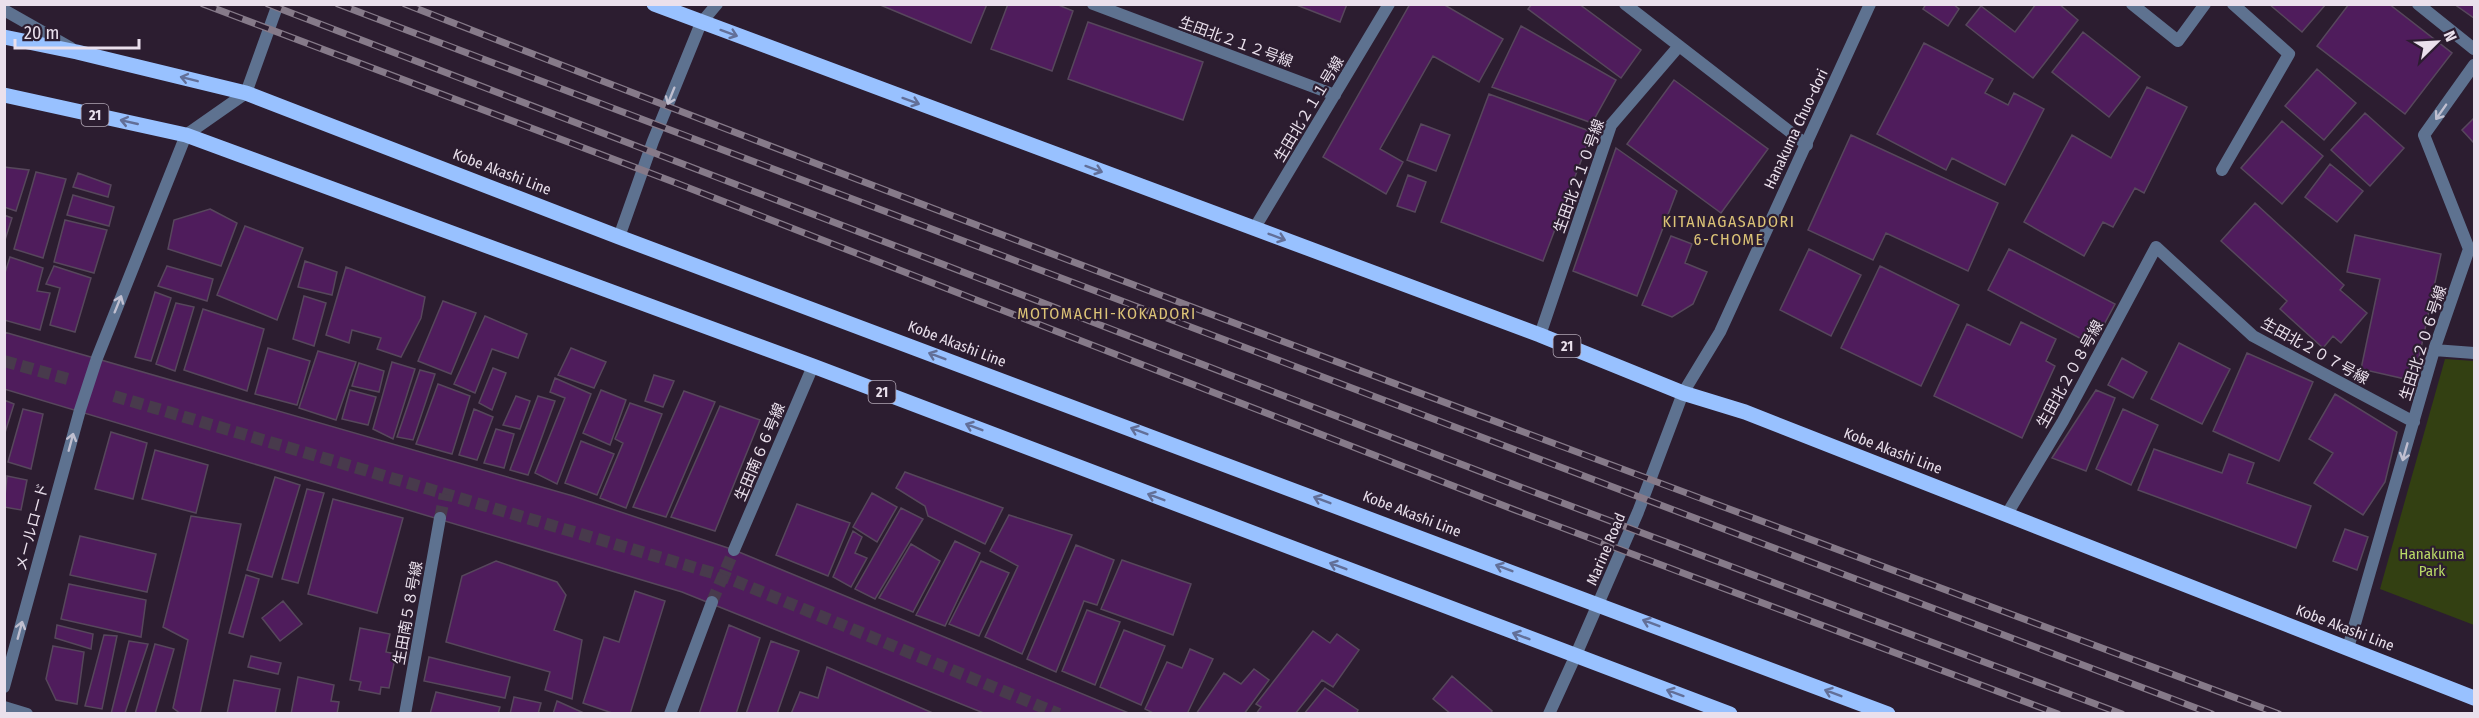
<svg xmlns="http://www.w3.org/2000/svg" width="2479" height="718" font-family="'Fira Sans Condensed','Noto Sans JP',sans-serif">
  <style>
    .green { fill: #334012 }
    .building { fill: #4f1c5c; stroke: #57475c; stroke-width: 1.5 }
    .lines { fill: none; stroke-linecap: round; stroke-linejoin: round }
    .pedestrian-tunnel { stroke: #483a4c; stroke-width: 12; stroke-dasharray: 12 6; stroke-linecap: butt }
    .minor-tunnel { stroke: #483a4c; stroke-width: 12; stroke-dasharray: 12 6; stroke-linecap: butt }
    .service { stroke: #5e7290; stroke-width: 12 }
    .minor { stroke: #5e7290; stroke-width: 12 }
    .tertiary { stroke: #5e7290; stroke-width: 12 }
    .primary { stroke: #98c1ff; stroke-width: 15 }
    .rail-casing { stroke: #867a89; stroke-width: 7 }
    .rail { stroke: #2c1d30; stroke-width: 4.5; stroke-dasharray: 14; stroke-linecap: butt }
    .oneway { stroke: #626f98 }
    .oneway2 { stroke: #c0bfd0 }
    .labels { text-anchor: middle; dominant-baseline: central; stroke-width: 4.5; stroke-linejoin: round; paint-order: stroke }
    .shield { fill: #2c1d30; stroke: #b1a6b4; stroke-width: 1.5 }
    .shield-label { font-size: 14px; font-weight: bold; fill: #eae0ec }
    .street-label { font-size: 15px; fill: #eae0ec; stroke: #2c1d30 }
    .park-label { font-size: 15px; fill: #b9d966; stroke: #2c1d30 }
    .neighbourhood-label { font-size: 16px; letter-spacing: 1.5px; fill: #dcc377; stroke: #2c1d30 }
  </style>
  <rect width="100%" height="100%" fill="#2c1d30"/>
  <path class="green" d="M2445,359L2474,361V625L2380,589Z"/>
  <path class="building" d="M878,4H987L971,43Z
    M1008,4H1056L1073,11L1052,71L991,49Z
    M1294,4H1347L1340,22Z
    M1410,4H1443L1503,39L1479,82L1433,56L1380,149L1403,162L1386,194L1323,157Z
    M1532,4H1579L1641,50L1621,78L1528,9Z
    M1926,4H1953L1959,9L1948,26L1923,9Z
    M2036,4H2059L2078,20L2033,78L1966,25L1981,6L2015,32Z
    M2269,4H2326L2302,32Z
    M2349,4H2389L2452,53L2405,114L2317,46Z
    M2454,4H2474V18Z
    M1088,22L1203,62L1183,120L1068,79Z
    M1521,26L1616,80L1592,123L1492,87Z
    M2083,32L2140,77L2109,117L2052,72Z
    M1924,43L1993,79L1985,93L2008,105L2014,93L2044,109L2005,185L1952,158L1946,170L1877,134Z
    M2317,69L2356,103L2324,140L2285,106Z
    M1674,80L1768,149L1721,213L1627,144Z
    M2147,87L2187,107L2144,193L2135,188L2113,227L2103,222L2084,256L2024,222L2072,135L2111,158Z
    M1489,94L1592,132L1543,261L1441,222Z
    M2365,113L2404,148L2370,186L2331,150Z
    M2474,118V143L2462,130Z
    M2282,121L2323,156L2282,204L2241,168Z
    M1421,124L1450,135L1436,171L1407,160Z
    M1851,135L1998,203L1968,271L1886,233L1873,260L1808,230Z
    M1616,148L1677,191L1637,296L1573,271Z
    M2330,164L2363,191L2337,222L2305,197Z
    M4,167L29,170L16,211L4,207Z
    M36,172L66,179L43,258L14,249Z
    M78,173L111,185L108,197L73,187Z
    M1408,175L1426,182L1415,212L1397,206Z
    M73,195L114,207L109,226L67,215Z
    M2255,203L2344,285L2340,290L2367,313L2341,343L2333,336L2323,348L2280,309L2287,301L2221,241Z
    M210,209L237,223L221,266L168,249L174,220Z
    M4,215L12,218L4,243Z
    M65,220L107,230L94,273L54,262Z
    M245,226L303,248L277,320L217,295Z
    M2355,235L2441,254L2414,381L2361,369L2380,279L2347,272Z
    M1671,236L1692,244L1685,263L1707,272L1693,304L1672,317L1642,305Z
    M1809,249L1861,275L1831,336L1780,310Z
    M2009,249L2115,304L2093,345L1988,290Z
    M10,257L43,268L37,291L50,293L40,330L4,320V276Z
    M305,261L337,272L332,295L298,287Z
    M54,266L91,278L75,332L50,325L60,288L46,284Z
    M167,266L213,279L207,301L158,286Z
    M1880,266L1959,305L1921,386L1841,348Z
    M346,267L425,297L421,318L401,357L377,349L381,338L352,330L349,343L326,335Z
    M155,292L171,298L151,361L135,357Z
    M304,296L326,303L314,346L293,339Z
    M443,301L476,313L451,374L418,361Z
    M176,303L194,307L175,371L156,364Z
    M203,309L264,329L247,391L184,370Z
    M485,316L527,334L518,358L492,349L475,393L454,384Z
    M2021,322L2056,339L2046,361L2055,366L2022,438L1934,396L1967,324L2010,345Z
    M4,332L573,496L734,550L1131,714H986L682,592L4,389Z
    M2179,343L2230,369L2202,424L2151,399Z
    M268,348L310,361L297,405L255,394Z
    M571,348L606,362L594,388L558,375Z
    M318,351L356,362L336,420L299,408Z
    M2247,353L2313,382L2279,461L2213,431Z
    M2122,358L2147,372L2133,398L2108,385Z
    M392,362L415,369L393,439L373,429Z
    M359,363L384,371L379,392L352,386Z
    M493,368L506,373L492,410L479,403Z
    M420,370L435,374L413,440L397,437Z
    M654,375L674,381L663,407L645,401Z
    M555,378L591,394L557,484L535,473L565,398L550,392Z
    M438,384L470,396L452,454L416,444Z
    M350,390L376,397L368,425L342,419Z
    M601,390L626,400L610,445L583,433Z
    M2096,390L2115,398L2086,471L2052,458Z
    M684,391L715,402L666,517L633,507Z
    M2335,394L2397,432L2385,482L2363,515L2314,483L2333,453L2309,439Z
    M516,396L530,401L520,429L503,425Z
    M538,396L555,401L528,475L510,470Z
    M4,400L14,404L4,436Z
    M630,403L662,414L626,508L600,498L623,443L615,439Z
    M720,406L760,420L715,531L671,517Z
    M23,409L43,414L31,469L8,462Z
    M474,409L493,417L477,460L459,455Z
    M2123,409L2158,425L2131,485L2096,469Z
    M496,429L514,434L504,468L484,463Z
    M111,432L147,443L133,499L95,489Z
    M581,441L614,454L597,495L565,483Z
    M2154,449L2222,473L2229,454L2254,463L2247,483L2311,506L2296,548L2138,490Z
    M155,450L208,465L196,513L142,499Z
    M905,472L1003,508L985,544L928,516L925,506L896,488Z
    M7,476L27,480L21,510L4,507Z
    M275,477L300,485L272,577L247,570Z
    M307,489L324,493L298,583L282,579Z
    M872,493L897,507L877,542L853,527Z
    M333,499L403,518L377,613L308,594Z
    M797,504L850,523L828,576L776,555Z
    M901,508L923,519L875,599L855,589Z
    M1009,515L1072,535L1022,654L985,637L1018,566L990,551Z
    M191,516L241,524L200,714H181L173,708L188,640L163,627Z
    M2345,529L2368,537L2357,570L2333,561Z
    M853,531L862,537L855,553L867,558L851,587L833,577Z
    M80,536L156,554L147,592L70,575Z
    M955,541L980,553L945,626L916,615Z
    M911,544L940,561L913,612L879,598Z
    M1076,545L1114,560L1097,605L1084,601L1056,672L1027,659Z
    M1122,560L1191,584L1173,635L1101,609Z
    M496,561L557,582L566,595L554,630L582,640L572,699L545,690L550,672L446,642L462,576Z
    M981,561L1009,573L979,636L949,624Z
    M246,575L259,579L243,637L229,633Z
    M69,584L146,600L141,637L61,619Z
    M635,591L665,601L630,714H615L583,703L604,637L619,642Z
    M283,601L302,624L280,641L262,618Z
    M1087,610L1120,622L1095,685L1062,671Z
    M57,625L93,634L91,649L55,638Z
    M729,625L760,638L736,714H699Z
    M360,628L390,634L386,652L396,654L389,688L381,687L380,694L359,690L361,682L350,680Z
    M1124,630L1165,646L1141,705L1100,687Z
    M1313,631L1330,643L1337,634L1359,650L1333,687L1322,680L1295,714H1256L1261,707L1256,704Z
    M104,635L117,636L102,709L85,706Z
    M129,641L148,644L125,713L111,714Z
    M771,641L799,651L777,714H746Z
    M155,644L174,649L155,714H135Z
    M53,646L84,652L77,704L56,700L46,679Z
    M1190,649L1213,659L1187,714H1155L1145,709L1167,662L1182,668Z
    M251,656L281,663L278,674L248,667Z
    M429,657L510,677L505,698L424,681Z
    M827,667L935,714H791L800,692L818,698Z
    M1254,669L1269,680L1244,714H1196L1224,673L1241,684Z
    M1452,676L1492,711L1490,714H1451L1433,699Z
    M298,677L334,685L331,701L339,702L337,714H291Z
    M234,680L280,689L275,714H227Z
    M1325,688L1358,710L1356,714H1304Z
    M436,692L500,707L498,714H430Z
    M514,697L541,703L538,714H510Z
    M557,701L586,714H553Z"/>
  <g class="lines">
    <path class="pedestrian-tunnel" d="M4,361L68,379
      M114,396L723,576L1059,714"/>
    <path class="minor-tunnel" d="M440,518L445,494
      M712,602L734,550"/>
    <path class="service" d="M2222,170L2289,54L2233,4"/>
    <path class="minor" d="M1093,4L1335,95
      M1625,4L1807,145
      M2132,4L2178,41L2205,4
      M2418,4L2474,49
      M4,10L71,48
      M1254,229L1389,4
      M1540,335L1611,125L1679,46
      M2434,350L2474,353
      M2007,514L2063,421L2156,247L2253,336L2414,422
      M734,550L813,366
      M2348,648L2434,350L2469,249L2424,135L2474,65
      M4,687L80,410L97,358L186,135L246,93L278,4
      M405,714L440,518
      M670,714L712,602
      M1549,714L1575,657"/>
    <path class="tertiary" d="M619,237L653,141L701,23L717,4
      M1575,657L1638,512L1683,393L1720,332L1870,4
      M4,707L27,714"/>
    <path class="primary" d="M654,4L1540,335L1683,393L1745,412L2474,698
      M4,37L77,52L246,93L619,237L1888,714
      M4,95L186,135L813,366L1730,714"/>
    <g class="rail-casing">
      <path id="rail" d="M203,4L671,181L1515,510L2058,714
        M268,4L1523,488L2122,714
        M338,4L2212,714
        M405,4C1027,248 1653,481 2279,714"/>
    </g>
    <use href="#rail" class="rail"/>
  </g>
  <defs><path id="oneway-shaft" d="M-6 0H5M1.5-3L5.5 0L1.5 3" fill="none" stroke-width="1.6" stroke-linecap="round" stroke-linejoin="round" transform="scale(1.5)"/></defs>
  <g class="oneway">
    <use href="#oneway-shaft" transform="translate(729 33) rotate(20)"/>
    <use href="#oneway-shaft" transform="translate(189 79) rotate(-166)"/>
    <use href="#oneway-shaft" transform="translate(911 101) rotate(20)"/>
    <use href="#oneway-shaft" transform="translate(129 122) rotate(-167)"/>
    <use href="#oneway-shaft" transform="translate(1094 169) rotate(20)"/>
    <use href="#oneway-shaft" transform="translate(1277 237) rotate(21)"/>
    <use href="#oneway-shaft" transform="translate(937 356) rotate(-159)"/>
    <use href="#oneway-shaft" transform="translate(974 427) rotate(-159)"/>
    <use href="#oneway-shaft" transform="translate(1139 431) rotate(-159)"/>
    <use href="#oneway-shaft" transform="translate(1156 497) rotate(-159)"/>
    <use href="#oneway-shaft" transform="translate(1322 500) rotate(-159)"/>
    <use href="#oneway-shaft" transform="translate(1338 566) rotate(-159)"/>
    <use href="#oneway-shaft" transform="translate(1504 568) rotate(-159)"/>
    <use href="#oneway-shaft" transform="translate(1651 623) rotate(-159)"/>
    <use href="#oneway-shaft" transform="translate(1521 636) rotate(-159)"/>
    <use href="#oneway-shaft" transform="translate(1675 693) rotate(-160)"/>
    <use href="#oneway-shaft" transform="translate(1833 693) rotate(-159)"/>
  </g>
  <g class="oneway2">
    <use href="#oneway-shaft" transform="translate(671 96) rotate(112)"/>
    <use href="#oneway-shaft" transform="translate(2441 112) rotate(125)"/>
    <use href="#oneway-shaft" transform="translate(118 304) rotate(-68)"/>
    <use href="#oneway-shaft" transform="translate(71 442) rotate(-75)"/>
    <use href="#oneway-shaft" transform="translate(2405 452) rotate(106)"/>
    <use href="#oneway-shaft" transform="translate(20 630) rotate(-75)"/>
  </g>
  <g class="labels">
    <g class="shield">
      <rect x="81.5" y="104" width="27" height="22" rx="4.5"/>
      <rect x="1553.5" y="335" width="27" height="22" rx="4.5"/>
      <rect x="868.5" y="381" width="27" height="22" rx="4.5"/>
    </g>
    <g class="shield-label">
      <text x="95" y="115">21</text>
      <text x="1567" y="346">21</text>
      <text x="882" y="392">21</text>
    </g>
    <g class="street-label">
      <text transform="translate(1236 42) rotate(20)">生田北２１２号線</text>
      <text transform="translate(1309 109) rotate(-59)">生田北２１１号線</text>
      <text transform="translate(1796 129) rotate(-65)">Hanakuma Chuo-dori</text>
      <text transform="translate(502 172) rotate(21)">Kobe Akashi Line</text>
      <text transform="translate(1579 176) rotate(-70)">生田北２１０号線</text>
      <text transform="translate(2423 343) rotate(-72)">生田北２０６号線</text>
      <text transform="translate(957 344) rotate(21)">Kobe Akashi Line</text>
      <text transform="translate(2315 351) rotate(29)">生田北２０７号線</text>
      <text transform="translate(2070 374) rotate(-61)">生田北２０８号線</text>
      <text transform="translate(1893 451) rotate(21)">Kobe Akashi Line</text>
      <text transform="translate(760 452) rotate(-67)">生田南６６号線</text>
      <text transform="translate(1412 514) rotate(21)">Kobe Akashi Line</text>
      <text transform="translate(32 527) rotate(-75)">メールロード</text>
      <text transform="translate(1606 549) rotate(-67)">Marine Road</text>
      <text transform="translate(408 613) rotate(-80)">生田南５８号線</text>
      <text transform="translate(2345 628) rotate(21)">Kobe Akashi Line</text>
    </g>
    <g class="park-label">
      <text x="2432" y="554">Hanakuma<tspan x="2432" dy="17">Park</tspan></text>
    </g>
    <g class="neighbourhood-label">
      <text x="1729" y="221">KITANAGASADORI<tspan x="1729" dy="18">6-CHOME</tspan></text>
      <text x="1107" y="313">MOTOMACHI-KOKADORI</text>
    </g>
  </g>
  <rect width="2479" height="718" fill="none" stroke="#eae0ec" stroke-width="12"/>
  <g transform="translate(2437 42) rotate(66)" stroke="#2c1d30" stroke-width="4.5" paint-order="stroke">
  <path d="M0-4.5L10 22L0 15L-10 22Z" fill="#eae0ec"/>
  <text y="-9" font-size="16" font-weight="bold" text-anchor="middle" fill="#eae0ec">N</text>
  </g>
  <path d="M15 39v9h124v-9" fill="none" stroke="#eae0ec" stroke-width="3"/>
  <text x="24" y="39" font-size="18" fill="#eae0ec" stroke="#2c1d30" stroke-width="4.5" paint-order="stroke">20 m</text>
</svg>
